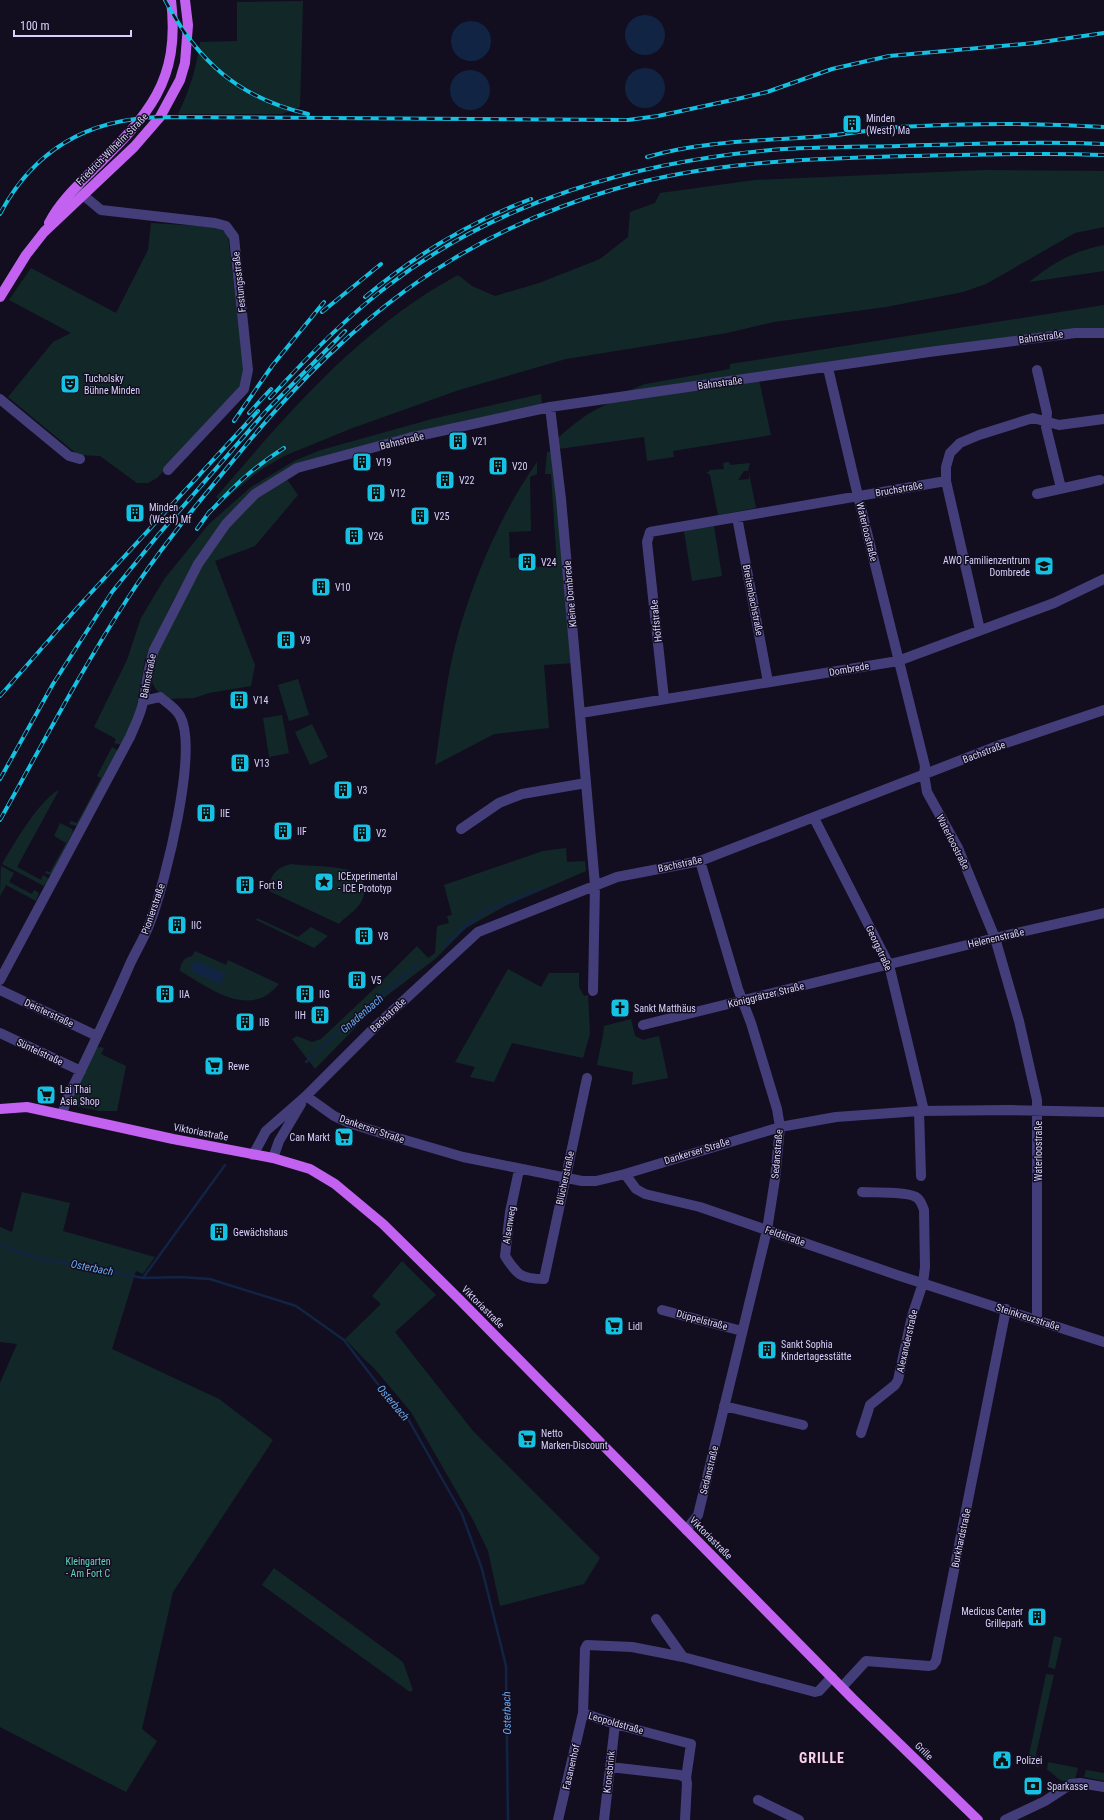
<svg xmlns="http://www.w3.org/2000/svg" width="1104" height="1820" font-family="'Roboto Condensed',sans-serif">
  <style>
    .green { fill: #122828 }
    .water { fill: #122444 }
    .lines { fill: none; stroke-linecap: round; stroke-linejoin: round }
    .stream { stroke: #122444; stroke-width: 2.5 }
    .minor { stroke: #433e7a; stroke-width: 10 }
    .major { stroke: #c362f1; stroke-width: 10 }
    .rail-casing { stroke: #15c2e3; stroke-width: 4 }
    .rail { stroke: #120e1f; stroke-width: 2.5; stroke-dasharray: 8; stroke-linecap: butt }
    .labels { text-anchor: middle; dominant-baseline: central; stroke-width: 3; stroke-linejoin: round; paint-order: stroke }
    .poi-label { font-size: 10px; fill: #d8d1fb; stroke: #120e1f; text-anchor: start }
    .street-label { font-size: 10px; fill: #d8d1fb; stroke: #120e1f }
    .park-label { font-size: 10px; fill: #64d3be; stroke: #120e1f }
    .water-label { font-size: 11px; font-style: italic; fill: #68aaf1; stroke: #120e1f }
    .district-label { font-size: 14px; font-weight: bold; letter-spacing: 1px; fill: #fbd2ea; stroke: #120e1f }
  </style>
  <rect width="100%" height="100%" fill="#120e1f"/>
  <path class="green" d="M303,1L300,107L282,114H178C190,89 196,70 200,42L237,41V2Z
    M985,170L1104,171V227L1075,233L986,284L963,292L886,307L774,322L727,333L566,359L459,390L350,429L284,456L259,471L222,502L216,497C288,413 360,328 458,275L472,286L495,296L539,283L600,259L628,237L630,212L655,203L660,193L755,180Z
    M151,223L216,227L223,231L228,236L244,369L238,393L157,478L148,483H137L100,456L78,455L8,397L53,342L71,333L9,300L31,268L116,313L148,250Z
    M1104,245V271L1029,282C1055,262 1071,252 1104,245Z
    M1104,305V333L625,392L645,384L730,369V364Z
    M759,380L771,435L673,451L674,457L647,461L644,437L559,449L558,438C574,423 591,410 612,402Z
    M541,394L542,405L302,462L286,478L298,495L255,546L215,561L255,665L251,686L209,693L194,698L168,699C162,695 154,690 152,681C148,662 182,591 191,569L173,601L145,659L135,716L122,745L114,743L116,739L94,727L127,660L141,618L165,578L209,524L251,487L294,461L321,450L432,419Z
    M552,451L574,663L544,665L549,728L494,734L435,765C441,727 445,688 454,650C469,588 500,514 537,462V474L530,477L531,531L509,532L510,558H519L520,568L557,566L551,474H545L547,452Z
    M729,462L730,465L750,463L748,471H744L738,480L749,479V473L756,508L718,515L710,475L706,472H709V470L724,469L723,463Z
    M714,526L722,576L692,581L684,531Z
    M298,679L309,715L289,721L278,685Z
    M282,715L289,753L269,757L263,718Z
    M312,724L328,757L310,765L295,732Z
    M112,747L117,750V752L77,826L69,824L71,821L77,823L101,778L97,776Z
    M59,790L17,867L41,880L43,875L49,879L44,886L2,864C13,845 40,799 59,790Z
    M60,823L72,829L73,832L51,875L45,873L46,871L50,872L66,843L54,836Z
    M566,848L567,862L585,861L586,871L505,906L466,928L435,959L385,997L315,1069L292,1039L297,1036L312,1042L321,1039L375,988L417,946L428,958L435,953L437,926L449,923L447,916L452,915L444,885L543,851Z
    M291,864C308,866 334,866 349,870C365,875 369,893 359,905C354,912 345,917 339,924L269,891C269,876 276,867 291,864Z
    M1,866L14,873L9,882L32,894L34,890L39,893L36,901L6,885L0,896Z
    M257,918L298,937L311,927L328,936L314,948L256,920Z
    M195,951L226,965L228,960L279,984C275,988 271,992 267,995C238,1012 205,985 180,971C180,964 184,957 192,956Z
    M508,969L541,987L549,973H579V987L584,996L588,995L590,1034L583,1058L512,1043L494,1082L470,1077L475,1067L455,1062Z
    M631,1019L635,1036L643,1040L659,1036L668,1078L632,1085L633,1072L597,1065L603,1035L604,1026Z
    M100,1047L104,1048L101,1054L126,1066L117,1111H99L71,1105L72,1100L96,1048Z
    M22,1192L70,1203L63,1231L155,1257L143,1274L136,1271L112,1349L219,1399L273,1440L173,1592L142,1729L157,1741L126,1792L0,1727V1383L17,1344L0,1342V1227L12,1232Z
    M402,1261L436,1295L395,1332L473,1431L600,1558L584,1584L500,1606L488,1551L473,1520L411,1412L374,1368L365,1360L345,1339L381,1304L372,1296Z
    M274,1568L403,1662L413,1690L410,1692L262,1585Z
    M1054,1636L1062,1638L1055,1669L1048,1667Z
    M1046,1674L1054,1675L1036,1754L1037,1757L1040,1758L1038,1768L1032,1763L1029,1755Z
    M1048,1762L1078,1768L1075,1779C1071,1779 1068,1781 1064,1781C1058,1781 1053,1772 1047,1770Z
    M1086,1770L1104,1773V1781L1084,1777Z"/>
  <path class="water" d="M625 35a20 20 0 1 1 40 0a20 20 0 1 1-40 0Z
    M451 41a20 20 0 1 1 40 0a20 20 0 1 1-40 0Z
    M625 88a20 20 0 1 1 40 0a20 20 0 1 1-40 0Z
    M450 90a20 20 0 1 1 40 0a20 20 0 1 1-40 0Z
    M195,960L225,974L220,984L190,971Z"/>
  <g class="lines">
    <path class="stream" d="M445,945L463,928L483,912L541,888
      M306,1062L361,1012L417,965
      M0,1244L32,1257L143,1278L180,1277L210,1279L296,1306L344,1340L377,1383L407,1417L462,1514L482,1569L506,1666L508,1820
      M143,1278L225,1165"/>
    <path class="minor" d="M77,190L101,210L215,223L226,226L234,237L248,370L244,389L168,470
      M828,368L858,496L925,766L924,774L927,792L958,848L995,938L1019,1021L1037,1100V1320
      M1037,370L1047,413L1046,427L1061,488
      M0,399L69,456L80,459
      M550,407L561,499L595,885L593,991
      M1037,494L1100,480
      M737,517L768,682
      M980,630L946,481V467L950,453L960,443L979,435L1033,418L1059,425L1104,419
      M664,699L647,542L650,532L946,481
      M581,713L898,661L1054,603L1104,579
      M814,818L889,965L924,1111
      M461,829L499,803L522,794L586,783
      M0,980L130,737C135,725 141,714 143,702C147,684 148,667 154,650L198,564L226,524L255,494L297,468L409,438L550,407L929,352L1075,333H1104
      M0,990L97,1036
      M643,1025L995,938L1104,913
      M0,1033L81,1071
      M306,1096L334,1116L349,1123L381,1133L463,1157L582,1181H596L625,1174L780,1127L836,1117L919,1111L1010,1110L1104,1112
      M919,1111L921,1176
      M62,1115L66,1101C88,1056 110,1010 130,964C137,949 146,935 151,920C165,882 199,750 180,716C175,707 167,703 160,697L143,701
      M253,1155L266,1131L306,1096L374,1028L478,932L617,877L700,861L1000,745L1104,710
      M273,1158L279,1141L301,1104
      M519,1170L510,1212L505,1256C517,1275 521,1279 544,1279L587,1078
      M625,1174L636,1189L645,1194L700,1207L897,1275L1104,1342
      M662,1310L742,1331
      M724,1406L803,1425
      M861,1433L870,1405L895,1385L898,1380L912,1316L923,1283L925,1267L924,1210C922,1205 921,1200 916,1197C905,1191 875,1193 862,1192
      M686,1530L698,1515L767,1230L775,1179L780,1127L777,1109L751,1023L738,989L700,861
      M656,1619L683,1657
      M842,1687L866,1661L929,1666L933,1665L936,1661L1006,1309
      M583,1713L615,1724L691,1744L686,1778L687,1783L685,1820
      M610,1767L680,1775L686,1778
      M758,1800L799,1820
      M558,1820L583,1713L585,1649L587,1645L632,1647L683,1657L815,1692L819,1691L832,1677
      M604,1820L615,1724
      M1005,1820L1045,1801L1071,1784L1080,1783L1104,1787"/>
    <path class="major" d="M49,223C59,203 76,187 92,171C147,116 181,83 171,0
      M0,297L26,255L44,232L134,147L160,117L180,80L185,63L188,25L185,0
      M0,1109L27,1107L173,1139L273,1158L310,1169L335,1184L383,1224L460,1300L853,1699L978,1820"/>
    <g class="rail-casing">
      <path id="rail" d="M165,0C198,62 239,98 308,114
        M647,157C705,140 766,141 826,136C850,134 874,129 898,127C967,123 1036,123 1104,127
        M0,214C34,149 88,119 160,117L628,120L658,116L737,99L767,92L832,69L889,56L1035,43L1104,33
        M365,297C415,255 470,222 531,199
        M322,312L381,264
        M270,398C307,357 345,318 389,285C498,201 636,162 771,150C813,147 856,147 899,146C967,144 1036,141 1104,144
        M249,413L271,389
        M234,421L272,366L324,302
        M207,515C234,486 251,469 284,448
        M197,529L210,511
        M0,696L77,608L258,411
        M0,779L53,684L112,592L159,534L267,410L345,331
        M0,820C41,747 80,672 126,601C159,549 198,503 237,456C342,326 452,236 615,189C710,161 809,159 907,156C973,155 1039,152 1104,155"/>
    </g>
    <use href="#rail" class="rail"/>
  </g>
  <defs>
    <g id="building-square" transform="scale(1)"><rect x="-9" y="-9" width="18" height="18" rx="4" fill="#15c2e3" stroke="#120e1f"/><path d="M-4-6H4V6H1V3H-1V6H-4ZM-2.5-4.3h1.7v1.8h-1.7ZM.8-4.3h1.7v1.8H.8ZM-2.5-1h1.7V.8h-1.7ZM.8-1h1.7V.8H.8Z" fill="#111"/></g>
    <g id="theatre-square" transform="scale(1)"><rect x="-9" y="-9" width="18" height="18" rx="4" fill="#15c2e3" stroke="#120e1f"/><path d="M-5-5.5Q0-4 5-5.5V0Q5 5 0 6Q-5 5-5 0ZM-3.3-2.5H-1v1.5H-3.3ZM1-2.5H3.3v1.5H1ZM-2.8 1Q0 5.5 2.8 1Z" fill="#111"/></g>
    <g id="school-square" transform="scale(1)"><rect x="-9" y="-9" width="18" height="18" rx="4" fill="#15c2e3" stroke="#120e1f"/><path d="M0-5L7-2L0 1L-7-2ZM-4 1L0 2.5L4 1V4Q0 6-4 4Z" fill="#111"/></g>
    <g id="sight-square" transform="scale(1)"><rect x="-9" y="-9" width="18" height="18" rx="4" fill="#15c2e3" stroke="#120e1f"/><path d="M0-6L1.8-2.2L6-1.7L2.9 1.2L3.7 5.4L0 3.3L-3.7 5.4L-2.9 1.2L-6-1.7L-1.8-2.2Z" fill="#111"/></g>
    <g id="church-square" transform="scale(1)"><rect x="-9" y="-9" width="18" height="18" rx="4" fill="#15c2e3" stroke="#120e1f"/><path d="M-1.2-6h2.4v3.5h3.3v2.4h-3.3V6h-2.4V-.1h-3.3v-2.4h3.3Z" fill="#111"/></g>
    <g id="supermarket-square" transform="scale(1)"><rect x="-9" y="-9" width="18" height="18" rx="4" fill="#15c2e3" stroke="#120e1f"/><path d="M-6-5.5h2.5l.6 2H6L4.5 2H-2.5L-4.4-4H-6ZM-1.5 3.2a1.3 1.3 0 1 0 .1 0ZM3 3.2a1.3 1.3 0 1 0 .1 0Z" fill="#111"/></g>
    <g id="civic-square" transform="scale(1)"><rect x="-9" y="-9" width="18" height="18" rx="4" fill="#15c2e3" stroke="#120e1f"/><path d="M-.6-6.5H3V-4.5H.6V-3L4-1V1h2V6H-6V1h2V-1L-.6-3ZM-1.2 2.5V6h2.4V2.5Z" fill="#111"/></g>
    <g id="bank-square" transform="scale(1)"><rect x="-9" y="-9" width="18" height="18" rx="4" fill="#15c2e3" stroke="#120e1f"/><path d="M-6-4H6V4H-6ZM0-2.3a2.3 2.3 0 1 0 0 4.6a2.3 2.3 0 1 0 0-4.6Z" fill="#111"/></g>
  </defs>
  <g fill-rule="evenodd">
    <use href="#building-square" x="852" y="124"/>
    <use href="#theatre-square" x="70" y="384"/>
    <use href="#building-square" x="458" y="441"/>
    <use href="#building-square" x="362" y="462"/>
    <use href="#building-square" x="498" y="466"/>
    <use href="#building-square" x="445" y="480"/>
    <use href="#building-square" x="376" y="493"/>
    <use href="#building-square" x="135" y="513"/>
    <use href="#building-square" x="420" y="516"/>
    <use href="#building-square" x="354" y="536"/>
    <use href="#building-square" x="527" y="562"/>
    <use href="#school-square" x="1044" y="566"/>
    <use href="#building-square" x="321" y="587"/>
    <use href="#building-square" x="286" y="640"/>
    <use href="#building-square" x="239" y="700"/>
    <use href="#building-square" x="240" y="763"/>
    <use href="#building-square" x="343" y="790"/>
    <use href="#building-square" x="206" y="813"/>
    <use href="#building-square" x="283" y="831"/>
    <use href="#building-square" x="362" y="833"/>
    <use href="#sight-square" x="324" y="882"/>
    <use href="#building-square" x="245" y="885"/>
    <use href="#building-square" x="177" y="925"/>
    <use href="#building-square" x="364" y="936"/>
    <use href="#building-square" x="357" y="980"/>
    <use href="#building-square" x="165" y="994"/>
    <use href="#building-square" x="305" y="994"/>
    <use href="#church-square" x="620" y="1008"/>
    <use href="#building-square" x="320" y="1015"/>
    <use href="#building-square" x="245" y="1022"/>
    <use href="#supermarket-square" x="214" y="1066"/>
    <use href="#supermarket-square" x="46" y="1095"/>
    <use href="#supermarket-square" x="344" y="1137"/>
    <use href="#building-square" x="219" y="1232"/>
    <use href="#supermarket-square" x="614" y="1326"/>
    <use href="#building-square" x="767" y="1350"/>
    <use href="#supermarket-square" x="527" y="1439"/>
    <use href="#building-square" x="1037" y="1617"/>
    <use href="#civic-square" x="1002" y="1760"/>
    <use href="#bank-square" x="1033" y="1786"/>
  </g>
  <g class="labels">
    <g class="poi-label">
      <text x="866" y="118">Minden<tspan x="866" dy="12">(Westf) Ma</tspan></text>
      <text x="84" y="378">Tucholsky<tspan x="84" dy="12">Bühne Minden</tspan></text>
      <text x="472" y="441">V21</text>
      <text x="376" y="462">V19</text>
      <text x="512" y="466">V20</text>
      <text x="459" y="480">V22</text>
      <text x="390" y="493">V12</text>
      <text x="149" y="507">Minden<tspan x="149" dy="12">(Westf) Mf</tspan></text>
      <text x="434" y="516">V25</text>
      <text x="368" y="536">V26</text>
      <text x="1030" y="560" text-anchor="end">AWO Familienzentrum<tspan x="1030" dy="12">Dombrede</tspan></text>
      <text x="541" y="562">V24</text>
      <text x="335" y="587">V10</text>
      <text x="300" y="640">V9</text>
      <text x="253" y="700">V14</text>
      <text x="254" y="763">V13</text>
      <text x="357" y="790">V3</text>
      <text x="220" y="813">IIE</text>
      <text x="297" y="831">IIF</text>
      <text x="376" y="833">V2</text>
      <text x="338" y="876">ICExperimental<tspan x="338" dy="12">- ICE Prototyp</tspan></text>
      <text x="259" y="885">Fort B</text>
      <text x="191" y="925">IIC</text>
      <text x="378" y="936">V8</text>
      <text x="371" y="980">V5</text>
      <text x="179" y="994">IIA</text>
      <text x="319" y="994">IIG</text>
      <text x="634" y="1008">Sankt Matthäus</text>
      <text x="306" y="1015" text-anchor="end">IIH</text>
      <text x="259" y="1022">IIB</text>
      <text x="228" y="1066">Rewe</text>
      <text x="60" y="1089">Lai Thai<tspan x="60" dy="12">Asia Shop</tspan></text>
      <text x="330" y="1137" text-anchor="end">Can Markt</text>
      <text x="233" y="1232">Gewächshaus</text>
      <text x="628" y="1326">Lidl</text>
      <text x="781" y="1344">Sankt Sophia<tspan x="781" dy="12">Kindertagesstätte</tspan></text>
      <text x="541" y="1433">Netto<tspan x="541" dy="12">Marken-Discount</tspan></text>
      <text x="1023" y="1611" text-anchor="end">Medicus Center<tspan x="1023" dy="12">Grillepark</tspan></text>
      <text x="1016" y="1760">Polizei</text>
      <text x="1047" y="1786">Sparkasse</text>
    </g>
    <g class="street-label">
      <text transform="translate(112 149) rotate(-45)">Friedrich-Wilhelm-Straße</text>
      <text transform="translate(239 282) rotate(-96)">Festungsstraße</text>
      <text transform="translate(1041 337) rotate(-8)">Bahnstraße</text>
      <text transform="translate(720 383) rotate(-8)">Bahnstraße</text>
      <text transform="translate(402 441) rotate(-14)">Bahnstraße</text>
      <text transform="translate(899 489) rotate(-10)">Bruchstraße</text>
      <text transform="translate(867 532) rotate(76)">Waterloostraße</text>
      <text transform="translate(570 594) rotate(-95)">Kleine Dombrede</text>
      <text transform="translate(753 600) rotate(79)">Breitenbachstraße</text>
      <text transform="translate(656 621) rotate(-96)">Hoffstraße</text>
      <text transform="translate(849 669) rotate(-10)">Dombrede</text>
      <text transform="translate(148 676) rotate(-78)">Bahnstraße</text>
      <text transform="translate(984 752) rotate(-21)">Bachstraße</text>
      <text transform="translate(953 842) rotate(63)">Waterloostraße</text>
      <text transform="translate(680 864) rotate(-12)">Bachstraße</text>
      <text transform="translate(153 909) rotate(-71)">Pionierstraße</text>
      <text transform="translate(996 938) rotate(-13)">Helenenstraße</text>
      <text transform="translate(879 948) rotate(65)">Georgstraße</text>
      <text transform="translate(766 995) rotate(-14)">Königgrätzer Straße</text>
      <text transform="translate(49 1013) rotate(25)">Deisterstraße</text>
      <text transform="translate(388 1015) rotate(-43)">Bachstraße</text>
      <text transform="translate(40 1052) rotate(25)">Süntelstraße</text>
      <text transform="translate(372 1129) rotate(19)">Dankerser Straße</text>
      <text transform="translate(201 1132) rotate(11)">Viktoriastraße</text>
      <text transform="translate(697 1151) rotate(-17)">Dankerser Straße</text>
      <text transform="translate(1038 1151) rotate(-90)">Waterloostraße</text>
      <text transform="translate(777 1154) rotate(-85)">Sedanstraße</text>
      <text transform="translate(565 1178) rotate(-78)">Blücherstraße</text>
      <text transform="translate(509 1225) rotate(-81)">Alsenweg</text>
      <text transform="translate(785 1236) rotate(19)">Feldstraße</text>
      <text transform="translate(483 1307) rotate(45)">Viktoriastraße</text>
      <text transform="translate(1028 1317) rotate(18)">Steinkreuzstraße</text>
      <text transform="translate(702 1320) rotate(15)">Düppelstraße</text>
      <text transform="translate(907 1341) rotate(-77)">Alexanderstraße</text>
      <text transform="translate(709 1470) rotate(-76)">Sedanstraße</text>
      <text transform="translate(711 1538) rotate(45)">Viktoriastraße</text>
      <text transform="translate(961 1538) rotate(-78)">Burkhardstraße</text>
      <text transform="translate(616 1723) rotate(16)">Leopoldstraße</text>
      <text transform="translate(924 1751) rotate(45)">Grille</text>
      <text transform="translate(571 1767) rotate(-77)">Fasanenhof</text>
      <text transform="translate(609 1772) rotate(-84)">Kronsbrink</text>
    </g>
    <g class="park-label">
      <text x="88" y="1561">Kleingarten<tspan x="88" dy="12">- Am Fort C</tspan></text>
    </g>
    <g class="water-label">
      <text transform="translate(362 1014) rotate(-41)">Gnadenbach</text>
      <text transform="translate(92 1268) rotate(11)">Osterbach</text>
      <text transform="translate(393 1403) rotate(50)">Osterbach</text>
      <text transform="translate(507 1713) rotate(-91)">Osterbach</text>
    </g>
    <g class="district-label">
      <text x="822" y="1758">GRILLE</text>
    </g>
  </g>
  <path d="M14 30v6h117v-6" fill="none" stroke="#d8d1fb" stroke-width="2"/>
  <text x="20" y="30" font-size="12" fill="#d8d1fb" stroke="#120e1f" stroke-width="3" paint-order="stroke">100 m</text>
</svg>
